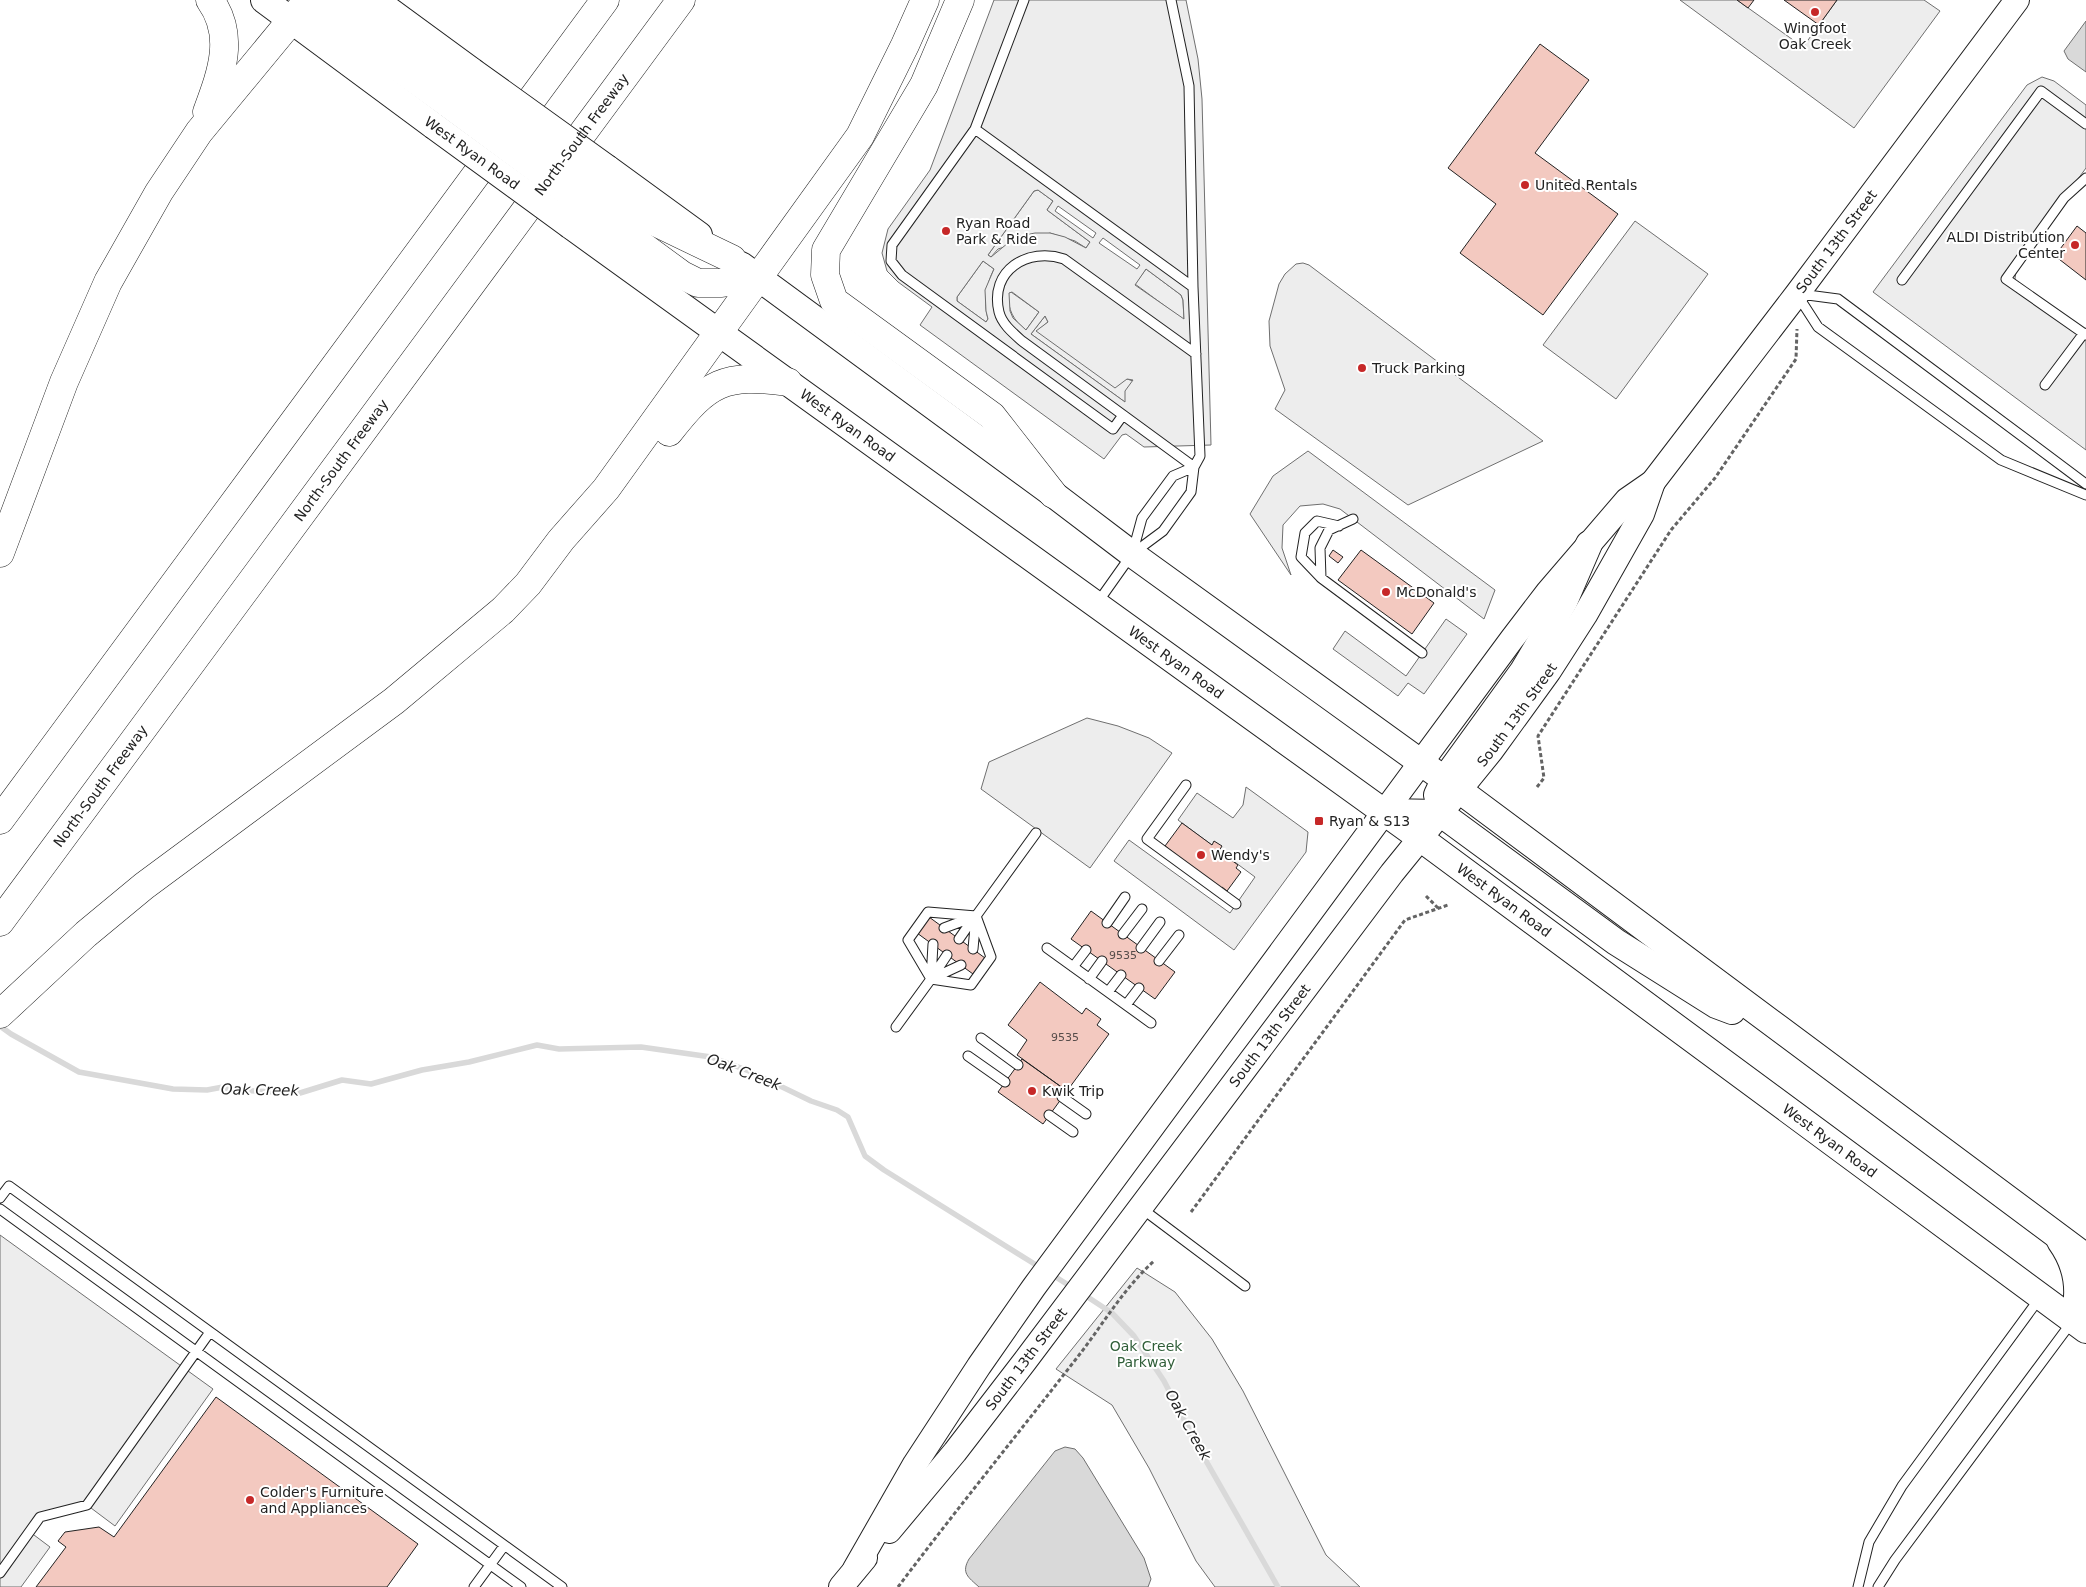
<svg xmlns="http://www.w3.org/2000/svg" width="2086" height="1587" font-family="'DejaVu Sans',sans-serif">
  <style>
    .green { fill: #eee; stroke: #6f6f6f }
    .parking { fill: #ededed; stroke: #6f6f6f; fill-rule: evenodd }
    .water { fill: #d9d9d9; stroke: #6f6f6f }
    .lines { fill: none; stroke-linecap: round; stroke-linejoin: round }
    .stream { stroke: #d9d9d9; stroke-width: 5.5 }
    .building { fill: #f3c9c0; stroke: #222 }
    .lane-casing { stroke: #222; stroke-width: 11 }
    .secondary-casing { stroke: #222; stroke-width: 26 }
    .primary-casing { stroke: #222; stroke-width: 28 }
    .highway-casing { stroke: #222; stroke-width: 29 }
    .path { stroke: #646464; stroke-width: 3; stroke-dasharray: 4 2.5; stroke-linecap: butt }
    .lane { stroke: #fff; stroke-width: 9 }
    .secondary { stroke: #fff; stroke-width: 24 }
    .primary { stroke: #fff; stroke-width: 26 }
    .highway { stroke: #fff; stroke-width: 28 }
    .primary-bridge-casing { stroke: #222; stroke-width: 28; stroke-linecap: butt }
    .highway-bridge-casing { stroke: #222; stroke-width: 29; stroke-linecap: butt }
    .primary-bridge { stroke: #fff; stroke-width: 26 }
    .highway-bridge { stroke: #fff; stroke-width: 28 }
    .poi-dot { fill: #c62828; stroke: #fff; stroke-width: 2 }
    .labels { text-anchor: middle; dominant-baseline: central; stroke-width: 4; stroke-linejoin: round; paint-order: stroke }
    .number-label { font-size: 11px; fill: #564c4a }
    .poi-label { font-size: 14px; fill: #222; stroke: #fff; text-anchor: start }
    .street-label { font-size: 14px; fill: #222; stroke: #fff }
    .park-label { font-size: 14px; fill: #2f5e38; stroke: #fff }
    .water-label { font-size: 15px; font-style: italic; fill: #222; stroke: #fff }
  </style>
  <rect width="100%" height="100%" fill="#fff"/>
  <path class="green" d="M1038,190L1053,201L1047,210L1090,242L1086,248L1075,241L1050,233L998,249L991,257L988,255L1034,191Z
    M983,261L994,269C986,285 983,302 988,319L986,322L957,301V297Z
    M1146,269L1181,295L1183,300L1184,320L1135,284Z
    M1011,292L1039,312L1026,330C1013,320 1008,310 1008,293Z
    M1045,316L1048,322L1037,331L1127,379L1133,381L1125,402L1031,334Z
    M1137,1268L1175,1292L1212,1339L1243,1391L1326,1555L1360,1587H1215L1196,1561L1149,1468L1112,1405L1056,1369Z"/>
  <path class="parking" d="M994,0H1186L1198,59L1202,99L1211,445L1144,447L1126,434L1122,435L1104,459L920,325L932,307L898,282L887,271L882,253L888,229L930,170ZM1038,190L1053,201L1047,210L1090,242L1086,248L1065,237L1050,233H1035L1020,236L1008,243L991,257L988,255L1034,191ZM1058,206L1096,233L1093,238L1055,211ZM1103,238L1140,265L1137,269L1099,243ZM983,261L994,269L985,290L986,311L988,319L986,322L957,301V297ZM1146,269L1181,295L1183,300L1184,319L1135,285ZM1012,292L1039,312L1026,330L1013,318L1010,311L1009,293ZM1045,316L1048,322L1036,331L1115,388L1127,379L1133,380L1125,391V402L1031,334Z
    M1680,0H1737L1803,47L1837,0H1924L1940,11L1854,128Z
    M2042,77L2054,81L2086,105V168L2017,262L2015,279L2022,290L2086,335V450L1873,292L2027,85Z
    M1635,221L1708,274L1616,399L1543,345Z
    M1303,263L1309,265L1543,441L1408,505L1275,409L1285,390L1270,346L1269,321L1279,284L1285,274L1296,264Z
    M1308,451L1495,590L1484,619L1340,509L1323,504L1300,506L1283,525L1282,548L1291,575L1250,514L1273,476Z
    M1446,619L1467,634L1424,694L1408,683L1398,696L1333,649L1345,631L1406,676Z
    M1087,718L1118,726L1149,738L1172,753L1090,868L981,789L989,762Z
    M1246,787L1308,832L1306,852L1234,950L1114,861L1129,840L1230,913L1255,877L1178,820L1197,793L1233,818L1243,805Z
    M0,1235L213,1389L115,1526L87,1505L40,1517L30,1532L50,1547L21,1587H0Z"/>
  <path class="water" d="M2086,21V72L2068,59L2064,51Z
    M1065,1447L1075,1449L1083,1458L1144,1558L1151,1579L1148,1587H979C968,1577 961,1573 969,1559L1055,1451Z"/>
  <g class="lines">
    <path class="stream" d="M0,1026L11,1034L79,1072L173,1089L207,1090L223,1087L234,1090L300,1093L342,1080L371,1084L422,1070L469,1062L537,1045L559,1049L641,1047L711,1057L749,1071L811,1101L837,1110L848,1117L865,1156L884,1170L1041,1268
      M1051,1274L1073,1288
      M1083,1294L1112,1313L1134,1336L1164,1381L1197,1445L1278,1587"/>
  </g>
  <path class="building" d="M1737,0H1754L1748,8Z
    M1784,0H1837L1819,25Z
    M1540,44L1589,80L1535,153L1618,214L1543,315L1460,253L1496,204L1448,168Z
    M2077,226L2086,233V280L2055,256Z
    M1333,550L1343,557L1338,563L1329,556Z
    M1361,550L1434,603L1412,634L1338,580Z
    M1182,823L1212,845L1214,841L1222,846L1219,851L1238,865L1236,868L1241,872L1227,891L1222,887L1220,890L1182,862L1183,860L1165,846Z
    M1091,911L1175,972L1155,999L1071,939Z
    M929,917L985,958L973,974L917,933Z
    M1040,982L1082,1014L1086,1008L1101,1019L1097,1025L1109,1034L1067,1091L1017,1055L1027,1040L1008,1025Z
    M1022,1059L1067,1091L1043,1124L998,1092Z
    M216,1397L418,1544L387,1587H36L66,1547L58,1541L65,1532L99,1527L114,1537Z"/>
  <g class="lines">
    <g class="lane-casing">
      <path id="lane" d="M1024,0L975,129L892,245L891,261L902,275L1113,429L1123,415
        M975,129L1193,287
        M2086,178L2064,198L2006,279L2086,335
        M1902,280L2041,91L2086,124
        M1800,294L1838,299L2086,484
        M1798,296L1818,327L2001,460L2086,495
        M2045,385L2084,333
        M1353,519L1329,530L1320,548L1321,578L1422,653
        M1133,551L1142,518L1173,476L1194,467L1022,341C1013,333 1002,324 999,312C989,270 1028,247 1064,259L1196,354
        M1321,578L1301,557L1305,533L1317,521L1339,526
        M1098,602L1132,554L1163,531L1191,492L1194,467L1200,456L1193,287L1189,86L1171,0
        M1186,785L1147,839L1236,904
        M1107,923L1125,897
        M944,928L976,916L973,949
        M1123,934L1142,909
        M959,939L975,916
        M933,944L931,979L961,965
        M1047,948L1151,1023
        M1141,948L1160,922
        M947,955L931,979L971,985L991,957L976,916
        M1159,961L1179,935
        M1073,967L1086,950
        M1089,979L1102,961
        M1108,992L1121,975
        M1126,1005L1139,988
        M896,1027L931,979L908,940L928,912L976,916L1036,833
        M981,1038L1018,1065
        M968,1056L1005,1082
        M1062,1097L1086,1114
        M1049,1115L1073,1132
        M0,1198L9,1186L562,1587
        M1141,1208L1245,1286
        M0,1209L521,1587
        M0,1573L40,1517L87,1505L210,1332
        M474,1587L504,1546
        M1858,1587L1869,1542L1902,1486L2039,1299
        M1878,1587L1895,1560L2071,1323"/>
    </g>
    <g class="secondary-casing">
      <g id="secondary">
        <path id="s1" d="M889,1531L955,1452L1025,1361L1392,873L1491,751L1549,671L1585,615L1642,514L1653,482"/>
        <path id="s2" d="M855,1569L915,1464L979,1366L1034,1287L1512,639L1548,592L1627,500L1653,482L1797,294L2017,0"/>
        <path d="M841,1587L865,1558"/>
      </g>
    </g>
    <g class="primary-casing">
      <g id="primary">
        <path d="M264,0L434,126"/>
        <path d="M375,0L472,71"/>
        <path d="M607,168L699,235"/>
        <path id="s3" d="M571,226L1420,838L2086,1330"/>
        <path d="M741,265L1053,494L1132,554L1459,790L2086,1257"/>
        <path d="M1437,795L1444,780L1523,671L1564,602L1589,544"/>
        <path d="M1384,812L1440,813L1616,942L1716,1005L1732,1011"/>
        <path d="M2060,1241C2078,1266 2081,1292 2073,1321"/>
      </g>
    </g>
    <g class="highway-casing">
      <g id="highway">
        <path d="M960,0L924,85L826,250L825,275L834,301L992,416L1053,494"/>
        <path d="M311,4L449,104"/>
        <path d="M292,20C317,10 340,0 366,11L465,83"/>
        <path d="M207,112C221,74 236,36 210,0"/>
        <path d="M599,181L655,222L732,259"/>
        <path d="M585,204L682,275L698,283H722L758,278"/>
        <path d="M669,432C708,382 724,373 788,382"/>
        <path d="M0,553L64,382L108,282L159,192L199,132L308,0"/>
        <path d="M0,820L605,0"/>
        <path id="s4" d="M0,922L681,0"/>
        <path d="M0,1014L86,934L144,886L394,701L503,610L528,584L561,540L606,489L860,136L905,45L925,0"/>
      </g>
    </g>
    <path class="path" d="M1537,787L1544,778L1538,736L1671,530L1715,478L1796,359L1797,329
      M1426,896L1438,908
      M1191,1212L1405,920L1448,905
      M898,1587C956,1510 1017,1435 1076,1359C1102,1326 1123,1289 1154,1261"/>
    <use href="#lane" class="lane"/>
    <use href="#secondary" class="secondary"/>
    <use href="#primary" class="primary"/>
    <use href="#highway" class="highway"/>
    <g class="primary-bridge-casing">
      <path id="primary-bridge" d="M472,71L607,168
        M434,126L571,226"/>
    </g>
    <g class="highway-bridge-casing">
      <path id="highway-bridge" d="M465,83L599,181
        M449,104L585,204"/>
    </g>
    <use href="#primary-bridge" class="primary-bridge"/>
    <use href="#highway-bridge" class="highway-bridge"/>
  </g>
  <g class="poi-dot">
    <circle cx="1815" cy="12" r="5"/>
    <circle cx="1525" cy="185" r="5"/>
    <circle cx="946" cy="231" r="5"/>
    <circle cx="2075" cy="245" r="5"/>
    <circle cx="1362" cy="368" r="5"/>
    <circle cx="1386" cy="592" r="5"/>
    <rect x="1314" y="816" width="10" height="10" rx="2.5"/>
    <circle cx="1201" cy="855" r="5"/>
    <circle cx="1032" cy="1091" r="5"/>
    <circle cx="250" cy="1500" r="5"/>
  </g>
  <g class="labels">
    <g class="number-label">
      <text x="1123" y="955">9535</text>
      <text x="1065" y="1037">9535</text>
    </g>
    <g class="poi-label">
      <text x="1815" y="28" text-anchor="middle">Wingfoot<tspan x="1815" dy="16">Oak Creek</tspan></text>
      <text x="1535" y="185">United Rentals</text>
      <text x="956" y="223">Ryan Road<tspan x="956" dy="16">Park &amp; Ride</tspan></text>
      <text x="2065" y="237" text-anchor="end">ALDI Distribution<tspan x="2065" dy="16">Center</tspan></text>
      <text x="1372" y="368">Truck Parking</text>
      <text x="1396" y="592">McDonald's</text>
      <text x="1329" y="821">Ryan &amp; S13</text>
      <text x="1211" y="855">Wendy's</text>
      <text x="1042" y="1091">Kwik Trip</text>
      <text x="260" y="1492">Colder's Furniture<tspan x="260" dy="16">and Appliances</tspan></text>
    </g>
    <g class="street-label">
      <text stroke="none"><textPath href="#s4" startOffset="979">North-South Freeway</textPath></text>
      <text transform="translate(472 153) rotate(36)">West Ryan Road</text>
      <text stroke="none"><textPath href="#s2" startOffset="1654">South 13th Street</textPath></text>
      <text stroke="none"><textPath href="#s3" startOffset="341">West Ryan Road</textPath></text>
      <text stroke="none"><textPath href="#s4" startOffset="574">North-South Freeway</textPath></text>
      <text stroke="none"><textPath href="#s3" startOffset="746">West Ryan Road</textPath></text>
      <text stroke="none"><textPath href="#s1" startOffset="1030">South 13th Street</textPath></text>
      <text stroke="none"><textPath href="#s4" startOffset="169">North-South Freeway</textPath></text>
      <text stroke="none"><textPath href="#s3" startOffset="1151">West Ryan Road</textPath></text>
      <text stroke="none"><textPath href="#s1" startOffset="625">South 13th Street</textPath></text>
      <text stroke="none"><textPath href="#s3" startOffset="1556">West Ryan Road</textPath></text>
      <text stroke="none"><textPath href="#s1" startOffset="220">South 13th Street</textPath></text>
    </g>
    <g class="park-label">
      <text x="1146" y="1346">Oak Creek<tspan x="1146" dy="16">Parkway</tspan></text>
    </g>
    <g class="water-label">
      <text transform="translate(744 1072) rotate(21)">Oak Creek</text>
      <text transform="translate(260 1090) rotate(1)">Oak Creek</text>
      <text transform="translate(1188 1425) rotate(61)">Oak Creek</text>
    </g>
  </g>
</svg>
